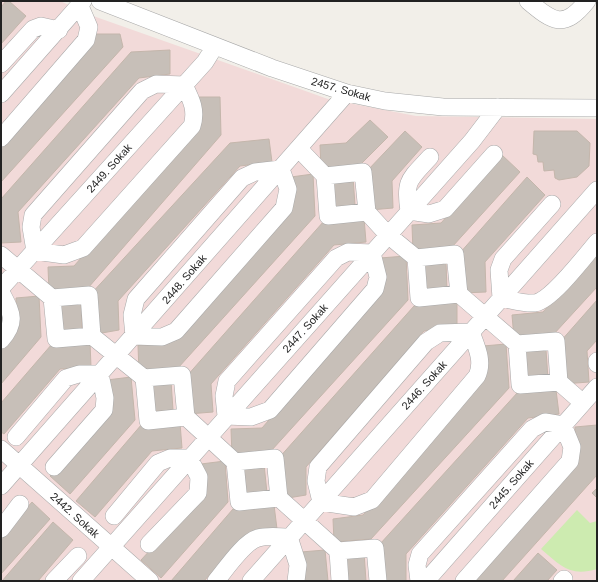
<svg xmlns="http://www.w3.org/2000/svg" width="598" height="582" font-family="Helvetica,sans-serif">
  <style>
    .commercial { fill: #f2dad9 }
    .grass { fill: #cdebb0 }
    .building { fill: #c7bfb8; stroke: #c4b6ab }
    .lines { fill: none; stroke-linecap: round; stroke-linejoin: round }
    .minor-casing { stroke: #a9a9a9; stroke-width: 18 }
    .minor { stroke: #fff; stroke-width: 17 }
    .labels { text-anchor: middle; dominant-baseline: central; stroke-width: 3; stroke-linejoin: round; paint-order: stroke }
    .street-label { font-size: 11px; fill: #222; stroke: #fff }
  </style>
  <rect width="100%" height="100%" fill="#f2efe9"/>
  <path class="commercial" d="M1,1H60L96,17L328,99L416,116L597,119V581H1Z"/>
  <path class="grass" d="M577,510L590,523L597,521V569C570,577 561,566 541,549Z"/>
  <path class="building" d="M6,1H9L26,16L1,44V7Z
    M96,34H120L123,47L1,182V145Z
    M170,50V74L139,78L18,212L21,242L1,243V199L131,52Z
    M197,97H220L221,135L88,288L49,291L48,267L74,266L197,127Z
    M370,120L388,137L359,166L321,168L320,145L346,143Z
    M405,131L422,147L392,181L393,208L370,210L367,171Z
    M534,131H577L590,143L589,166L577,177L559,180L555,178L554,170L544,171L543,162H538L537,155L533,154Z
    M269,139L272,162L240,166L118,301L119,330L96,334L90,295L230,143Z
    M502,155L520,172L452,247L413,252L412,225L441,223Z
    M313,174L315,216L178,368L139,373L138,345L167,344L292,204L291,177Z
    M353,177L355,205L332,207L329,179Z
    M527,177L545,195L485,262L486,292L462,293L459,254Z
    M364,218L366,242L334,245L211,384L213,412L188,414L186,377L324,221Z
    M597,251V287L553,335L514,338L512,315L543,312Z
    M406,256L408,300L271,451L232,456L231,429L262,428L382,290L380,258Z
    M446,262L447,291L424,292L422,263Z
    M39,296L41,337L1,384V348L17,329L16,298Z
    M597,300V340L587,351L589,382L563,384L560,342Z
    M81,301L82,331L59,332L57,303Z
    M421,303H457V326L424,331L306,467V495L282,499L278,459L414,306Z
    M90,342L91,367L60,369L4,434L1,432V403L52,344Z
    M506,344L509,388L371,539L334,542L333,519L363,515L484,376L483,346Z
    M546,350L548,379L524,381L521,351Z
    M131,377L135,420L70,494L50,476L108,413L107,380Z
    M171,381L173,410L149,412L148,383Z
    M556,390L559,414L528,418L406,554V581H381L380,544L518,392Z
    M180,423L182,448L152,451L95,517L76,501L142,424Z
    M597,425V475L502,581H469L576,458L575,427Z
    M225,461L228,502L161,578L141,560L202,494L201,464Z
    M264,464L267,493L243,495L241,466Z
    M597,488V498L592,493Z
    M32,502L50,519L1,574V537Z
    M274,505L277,529L245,535L204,581H171L233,509Z
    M53,522L73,540L38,581H2Z
    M325,550L328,581H302L301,552Z
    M364,552L366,581H343L341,554Z
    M538,553L557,570L547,581H513Z"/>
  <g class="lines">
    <g class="minor-casing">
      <path id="minor" d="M100,1L272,68L347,93L385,101L443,107L597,108
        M528,1C553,22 564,30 587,1
        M1,64L33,29L41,26L59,30
        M156,84L184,85C191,99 197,110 192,126L83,248L64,255L35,251L31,227L33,215L142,91Z
        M1,94L83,1
        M1,138L86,40L89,27L80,6
        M299,149L325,176L328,216L367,212
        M430,157C410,179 404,180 409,211L429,214L445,209L494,154
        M281,169L288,189L284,208L176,331L162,337L134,336L132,315L136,299L242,178L255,172Z
        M325,176L363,172L367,212L388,235L416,258L419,298L459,294
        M552,204L503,259L499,270L501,298C512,300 524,304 535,303C552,300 585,256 597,242
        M348,252L372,253L378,277L375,289L270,410L251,417L226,416L224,396L227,381L336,258Z
        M1,255L52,298L89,295L92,336L144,378L182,375L186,417L235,462L239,502L279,498
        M416,258L455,254L459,294L517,344L556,341L559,382L583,403
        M1,288L205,62L215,46
        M1,292C11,312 18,321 1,340
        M52,298L56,339L92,336
        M471,332C476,346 484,361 477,376L372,500L354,507L321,502L316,481L318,467L426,342L440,333Z
        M517,344L520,385L559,382
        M597,361V364
        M144,378L148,421L186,417
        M16,437L66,378L79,374H100L105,398L104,410L54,467
        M1,449L150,581
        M235,462L275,458L279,498L338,551L340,581
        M1,486L347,93
        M114,516L158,463L170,458H189L199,477L198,493L149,544
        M1,529L20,504
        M338,551L375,548L378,581
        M54,581L78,556
        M81,581L472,141L498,107
        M216,581C226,569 244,542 258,538C268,535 279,537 289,537L298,565L296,581
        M251,581L597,190
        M419,581L417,565L420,554L532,429L545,422L563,425L572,447L570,461L464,581
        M426,581L597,387
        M562,581L564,579"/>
    </g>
    <use href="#minor" class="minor"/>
  </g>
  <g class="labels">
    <g class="street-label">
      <text transform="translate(341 89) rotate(16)">2457. Sokak</text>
      <text transform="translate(109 168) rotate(-48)">2449. Sokak</text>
      <text transform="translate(184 279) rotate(-49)">2448. Sokak</text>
      <text transform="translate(305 328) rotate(-48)">2447. Sokak</text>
      <text transform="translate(424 385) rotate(-48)">2446. Sokak</text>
      <text transform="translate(511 484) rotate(-49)">2445. Sokak</text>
      <text transform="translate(75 515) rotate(42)">2442. Sokak</text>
    </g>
  </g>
  <rect width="598" height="582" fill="none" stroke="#222222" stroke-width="4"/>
</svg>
